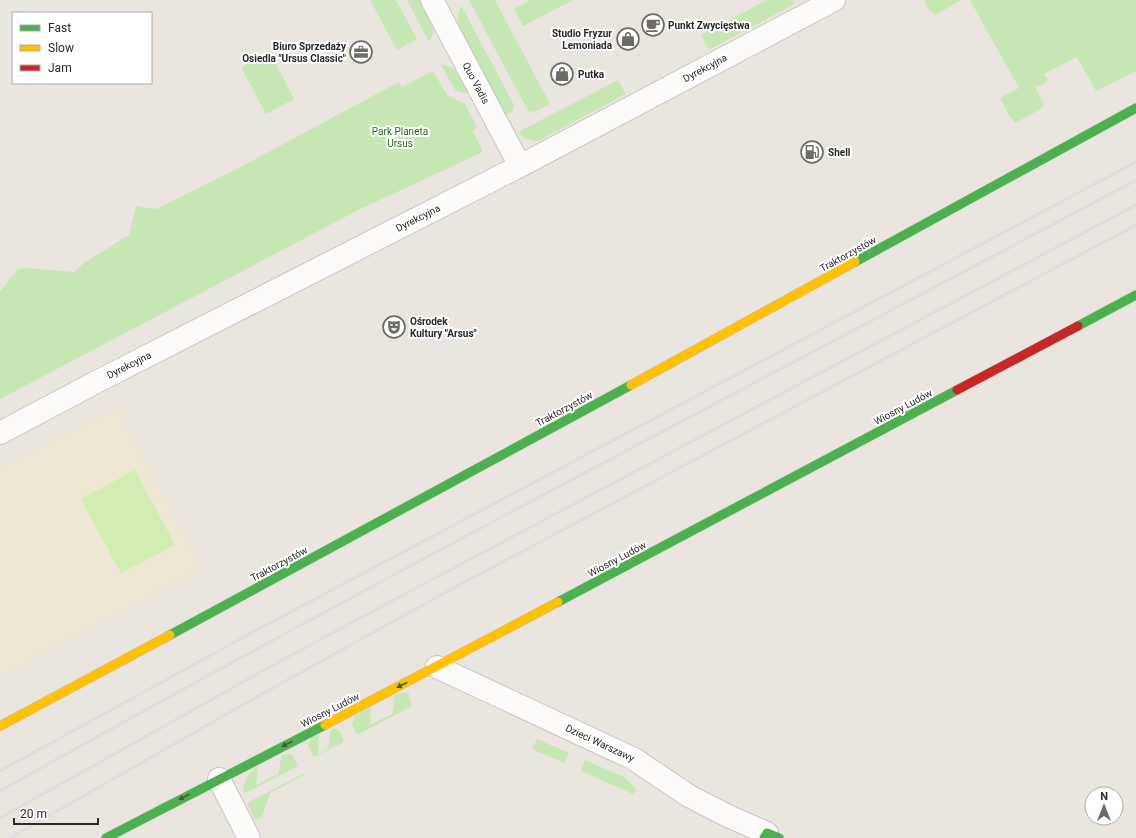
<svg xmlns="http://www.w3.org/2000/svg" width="1136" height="838" font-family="Roboto,sans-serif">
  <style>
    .education { fill: #eee7d3 }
    .green { fill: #c7e7b5 }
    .pitch { fill: #d3ecb2 }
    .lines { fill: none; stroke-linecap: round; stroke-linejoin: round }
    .street-casing { stroke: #c7c5c5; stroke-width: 24 }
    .fast-casing { stroke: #c7c5c5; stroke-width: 10 }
    .slow-casing { stroke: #c7c5c5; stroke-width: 10 }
    .jam-casing { stroke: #c7c5c5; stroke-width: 10 }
    .street { stroke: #fcfbfa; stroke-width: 22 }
    .fast { stroke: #4caf50; stroke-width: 9 }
    .slow { stroke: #ffc107; stroke-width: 9 }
    .jam { stroke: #c62828; stroke-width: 9 }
    .rail { stroke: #dddedf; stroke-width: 3 }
    .oneway { fill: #385f39 }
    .labels { text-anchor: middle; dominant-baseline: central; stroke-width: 4; stroke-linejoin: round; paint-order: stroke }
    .poi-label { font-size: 10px; font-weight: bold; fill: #2a2a2a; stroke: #fff; text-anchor: start }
    .street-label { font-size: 10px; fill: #2a2a2a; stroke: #fff }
    .park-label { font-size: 10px; fill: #206d14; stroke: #fff }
  </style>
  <rect width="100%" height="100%" fill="#eae6df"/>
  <path class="education" d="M117,407L203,568L0,676V469Z"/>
  <path class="green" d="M370,0H396L417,39L397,50Z
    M407,0H420C427,13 440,28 429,42Z
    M469,0H495L550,104L534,112L528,111Z
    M530,0H573L523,26L514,9Z
    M767,0H793L795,4L709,50L701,35Z
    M924,0H961L935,15L929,10Z
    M970,0H1136V71L1096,91L1077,57L1044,74L1047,78V82L1035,87L1044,104L1041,109L1015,123L1010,117L1000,98L1019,88Z
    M461,5L514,105L513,111L506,115L459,27L458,16Z
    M270,52L294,99L266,114L241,67Z
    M441,65C459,65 464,82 471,95L455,90Z
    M433,71L447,95L465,104L477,127L473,132L482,149L481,153L360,209L0,399V291L18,269L26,268L74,272C85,260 99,254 113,245C120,241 119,239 129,236L136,206L156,209L233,171L399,82L402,87Z
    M618,80L626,94L538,141C529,140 524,139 518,132Z
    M403,692L409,694L412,706L357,735L352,725L354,716L371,707L370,725L392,714L395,695Z
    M331,729H338L344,742L314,757L308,746L311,738L319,735L318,754L328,749Z
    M537,739L569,753L564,763L532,749Z
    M292,754L298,766L245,793L243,789C246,778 249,773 258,766L256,785L278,774L282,755Z
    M585,760L624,777L637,790L633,794L581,771Z
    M303,774L304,775L270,793L262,817L255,820L247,803Z"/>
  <path class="pitch" d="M135,470L175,545L121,573L81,499Z"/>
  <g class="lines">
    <g class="street-casing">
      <path id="street" d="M432,0L520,166
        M0,433L102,379L520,166L834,0
        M437,667L634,759L689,796L730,817L767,833
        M219,779L249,838"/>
    </g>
    <g class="fast-casing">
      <path id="fast" d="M855,262L1136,108
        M1078,326L1136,295
        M558,602L957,390
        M170,635L631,385
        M106,838L325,725
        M764,838L767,833L779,838"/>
    </g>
    <g class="slow-casing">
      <path id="slow" d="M631,385L855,262
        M325,725L558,602
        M0,726L170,635"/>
    </g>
    <g class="jam-casing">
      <path id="jam" d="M957,390L1078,326"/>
    </g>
    <use href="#street" class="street"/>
    <use href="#fast" class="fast"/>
    <use href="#slow" class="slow"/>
    <use href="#jam" class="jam"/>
    <path class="rail" d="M0,771L253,632L1136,162
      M0,791C375,580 757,383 1136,180
      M0,818L277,663L388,603L1136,205
      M10,838L253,699L448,591L1136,225"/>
  </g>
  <defs><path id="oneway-solid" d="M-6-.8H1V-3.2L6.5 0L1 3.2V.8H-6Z"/></defs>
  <g class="oneway">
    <use href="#oneway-solid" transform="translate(402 685) rotate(153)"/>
    <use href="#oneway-solid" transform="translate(287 744) rotate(153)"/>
    <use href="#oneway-solid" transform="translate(184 797) rotate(152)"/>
  </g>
  <defs>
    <g id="cafe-ring" transform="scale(1.15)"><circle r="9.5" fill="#fff" stroke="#6d6c69" stroke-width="1.5"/><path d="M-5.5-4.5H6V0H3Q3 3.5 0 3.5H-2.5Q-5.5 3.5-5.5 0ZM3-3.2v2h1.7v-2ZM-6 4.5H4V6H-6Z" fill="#6d6c69"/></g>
    <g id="shop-ring" transform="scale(1.15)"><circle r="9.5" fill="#fff" stroke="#6d6c69" stroke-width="1.5"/><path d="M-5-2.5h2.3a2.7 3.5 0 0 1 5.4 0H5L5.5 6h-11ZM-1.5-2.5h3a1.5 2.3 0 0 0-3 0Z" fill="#6d6c69"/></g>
    <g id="office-ring" transform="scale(1.15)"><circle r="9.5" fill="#fff" stroke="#6d6c69" stroke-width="1.5"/><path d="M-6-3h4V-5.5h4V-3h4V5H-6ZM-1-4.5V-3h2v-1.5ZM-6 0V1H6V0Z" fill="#6d6c69"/></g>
    <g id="fuel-ring" transform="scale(1.15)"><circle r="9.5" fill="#fff" stroke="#6d6c69" stroke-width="1.5"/><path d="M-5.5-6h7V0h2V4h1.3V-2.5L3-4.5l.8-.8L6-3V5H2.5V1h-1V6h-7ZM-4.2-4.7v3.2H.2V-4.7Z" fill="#6d6c69"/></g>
    <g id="theatre-ring" transform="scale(1.15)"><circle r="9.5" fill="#fff" stroke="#6d6c69" stroke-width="1.5"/><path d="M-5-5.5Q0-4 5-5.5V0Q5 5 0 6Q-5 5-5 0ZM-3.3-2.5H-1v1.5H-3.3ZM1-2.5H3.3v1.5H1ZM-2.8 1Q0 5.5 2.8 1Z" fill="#6d6c69"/></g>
  </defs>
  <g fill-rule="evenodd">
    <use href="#cafe-ring" x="653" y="25"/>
    <use href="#shop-ring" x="628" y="39"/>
    <use href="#office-ring" x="361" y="52"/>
    <use href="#shop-ring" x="562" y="74"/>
    <use href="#fuel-ring" x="812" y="152"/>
    <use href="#theatre-ring" x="394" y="327"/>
  </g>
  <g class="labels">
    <g class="poi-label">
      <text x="668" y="25">Punkt Zwycięstwa</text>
      <text x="612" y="33" text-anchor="end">Studio Fryzur<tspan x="612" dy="12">Lemoniada</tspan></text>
      <text x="346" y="46" text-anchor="end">Biuro Sprzedaży<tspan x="346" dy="12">Osiedla "Ursus Classic"</tspan></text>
      <text x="578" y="74">Putka</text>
      <text x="828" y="152">Shell</text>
      <text x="410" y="321">Ośrodek<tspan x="410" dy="12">Kultury "Arsus"</tspan></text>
    </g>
    <g class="street-label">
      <text transform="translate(705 68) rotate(-28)">Dyrekcyjna</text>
      <text transform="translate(476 83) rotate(62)">Quo Vadis</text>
      <text transform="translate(418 218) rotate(-27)">Dyrekcyjna</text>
      <text transform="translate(848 254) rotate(-29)">Traktorzystów</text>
      <text transform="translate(129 365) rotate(-27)">Dyrekcyjna</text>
      <text transform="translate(903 407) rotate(-28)">Wiosny Ludów</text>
      <text transform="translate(564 409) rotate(-28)">Traktorzystów</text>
      <text transform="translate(617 559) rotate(-28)">Wiosny Ludów</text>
      <text transform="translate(279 564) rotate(-28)">Traktorzystów</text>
      <text transform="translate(330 710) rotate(-27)">Wiosny Ludów</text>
      <text transform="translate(600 743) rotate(25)">Dzieci Warszawy</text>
    </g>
    <g class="park-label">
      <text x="400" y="131">Park Planeta<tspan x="400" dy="12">Ursus</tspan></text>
    </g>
  </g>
  <rect x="12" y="12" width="140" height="72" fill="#ffffff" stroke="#aaaaaa"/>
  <rect x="20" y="25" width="20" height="6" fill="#4caf50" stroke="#aaaaaa"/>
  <text x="48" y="32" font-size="12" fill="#2a2a2a">Fast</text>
  <rect x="20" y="45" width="20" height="6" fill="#ffc107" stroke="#aaaaaa"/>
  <text x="48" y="52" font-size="12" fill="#2a2a2a">Slow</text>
  <rect x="20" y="65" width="20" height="6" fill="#c62828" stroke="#aaaaaa"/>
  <text x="48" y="72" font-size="12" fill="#2a2a2a">Jam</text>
  <g transform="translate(1104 806)"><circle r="19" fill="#ffffff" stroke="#aaaaaa"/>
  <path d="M0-3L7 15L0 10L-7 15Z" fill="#6d6c69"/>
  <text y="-6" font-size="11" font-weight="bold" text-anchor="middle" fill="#2a2a2a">N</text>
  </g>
  <path d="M14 818v6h84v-6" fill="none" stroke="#2a2a2a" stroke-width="2"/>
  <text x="20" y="818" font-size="12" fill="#2a2a2a" stroke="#ffffff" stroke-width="3" paint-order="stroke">20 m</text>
</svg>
